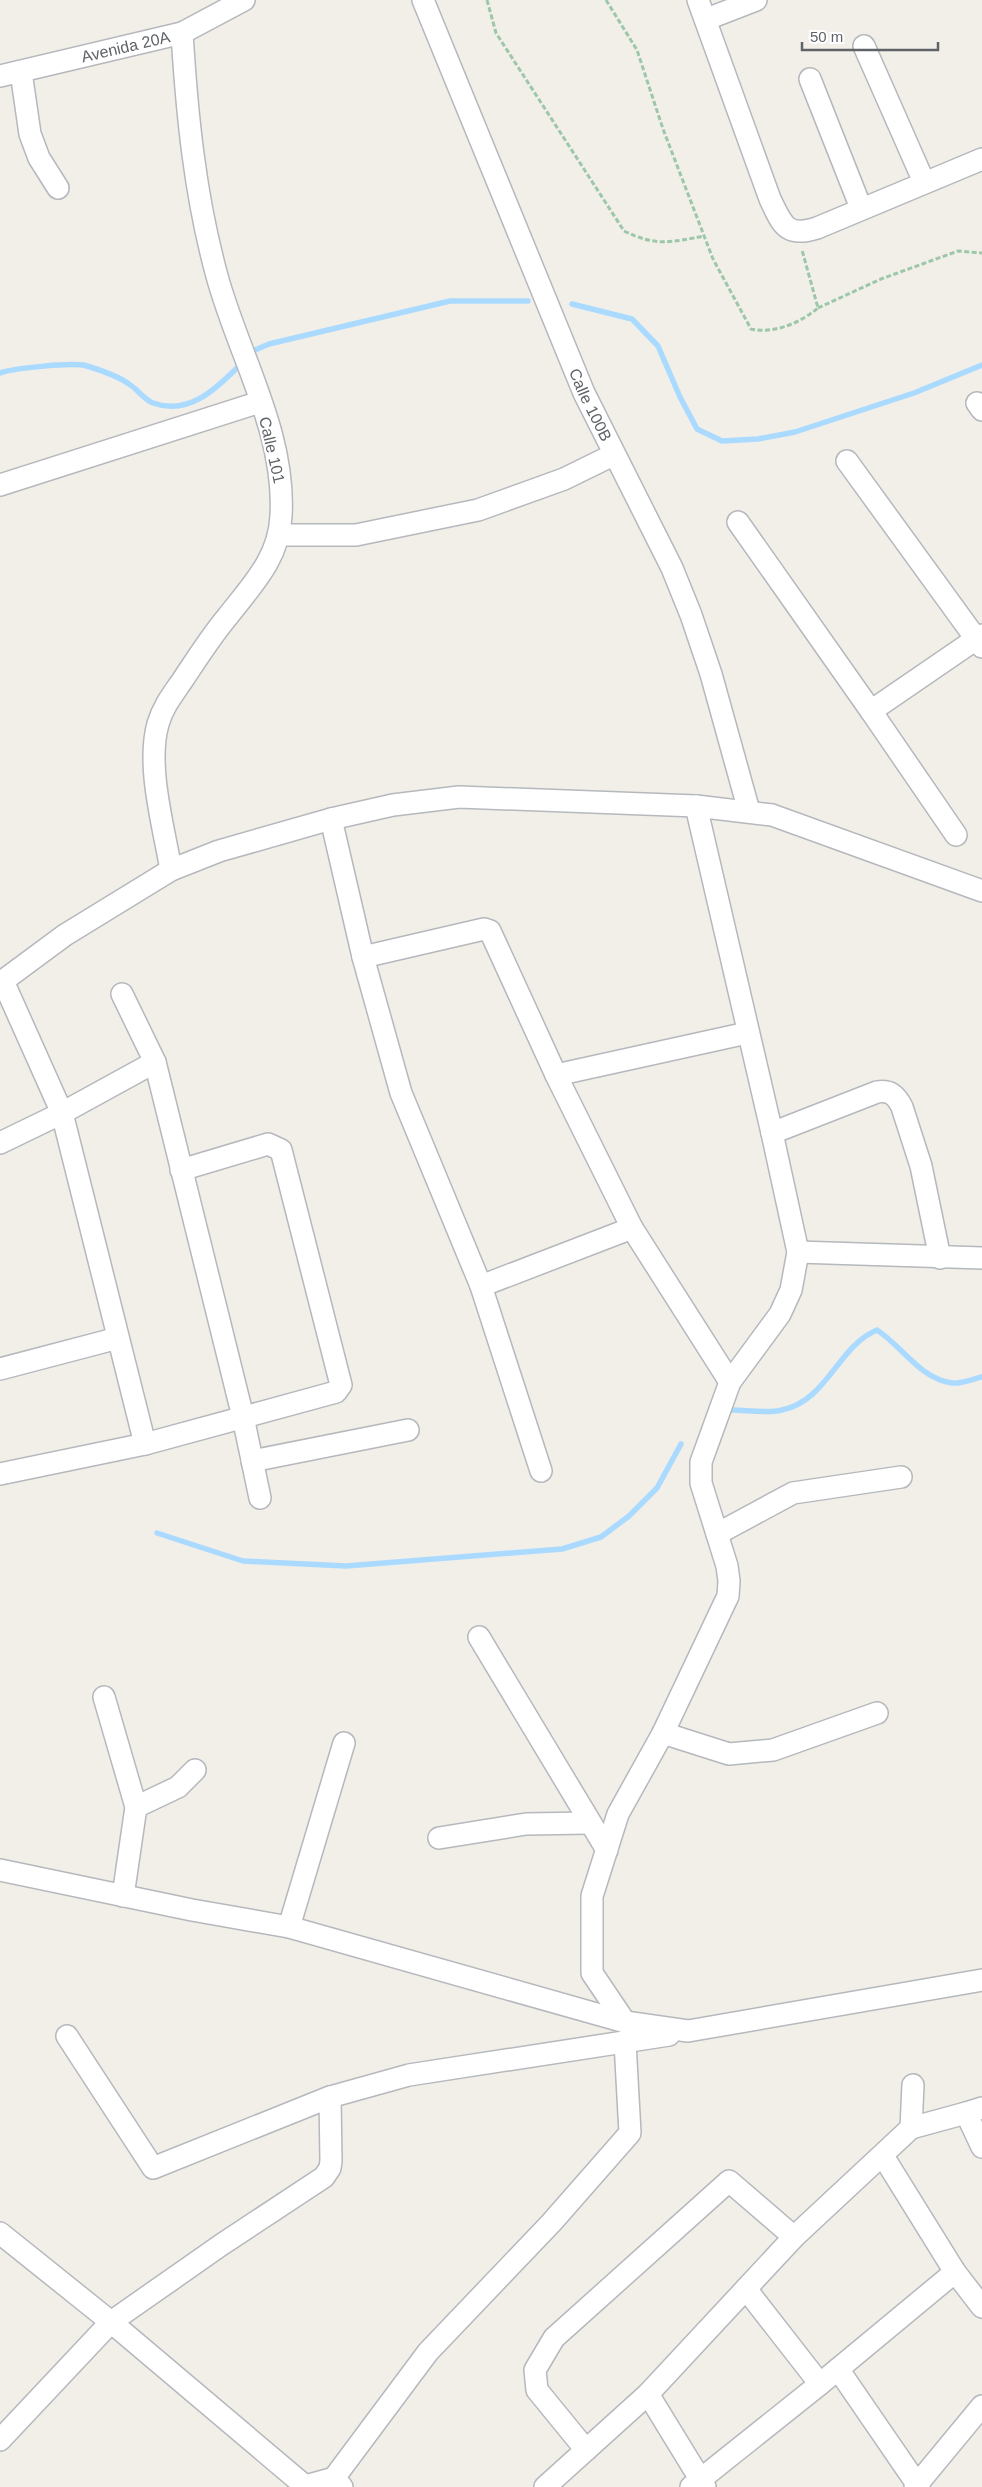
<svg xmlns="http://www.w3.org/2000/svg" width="982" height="2487" font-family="Arial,sans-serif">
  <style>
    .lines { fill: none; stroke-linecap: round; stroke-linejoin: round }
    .stream { stroke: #aadaff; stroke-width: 5.5 }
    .minor-casing { stroke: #b5b8bc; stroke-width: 24 }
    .path { stroke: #9cc7a9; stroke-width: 3; stroke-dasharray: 5 2.5; stroke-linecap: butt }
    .minor { stroke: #fff; stroke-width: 21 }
    .labels { text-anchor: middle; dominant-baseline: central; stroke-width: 4.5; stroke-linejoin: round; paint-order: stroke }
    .street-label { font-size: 16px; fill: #5f6368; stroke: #fff }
  </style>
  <rect width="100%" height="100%" fill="#f1efe8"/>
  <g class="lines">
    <path class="stream" d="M572,304L632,319L658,346L680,397L697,429L722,441L758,439L795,432L914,393L982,365
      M255,350L269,344L450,301H528
      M0,373C15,368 73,362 87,366C100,370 118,376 129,384C137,389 145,400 153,403C189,416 217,388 239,366
      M731,1410C747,1410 766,1414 782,1410C827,1401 838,1346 877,1330C903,1347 919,1378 952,1383C960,1384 973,1379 982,1377
      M157,1533L243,1561L346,1566L562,1549L601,1537L629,1516L657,1488L681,1444"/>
    <g class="minor-casing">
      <g id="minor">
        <path id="s1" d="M423,0L584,393L672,568L691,615L711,674L749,811"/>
        <path d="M698,0L770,199C782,224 786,238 817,228L982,159"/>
        <path d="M707,19L756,0"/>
        <path d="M864,46L924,182"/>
        <path d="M21,72L30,134L39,158L58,188"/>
        <path id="s2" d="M0,76L182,33L244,0"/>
        <path d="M810,79L861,208"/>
        <path d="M977,403L982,410"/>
        <path d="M847,461L982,647"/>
        <path d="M0,485L260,402"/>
        <path d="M738,522L871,711L982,635"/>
        <path d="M279,535H356L478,510L564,479L613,455"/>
        <path d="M871,711L956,835"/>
        <path d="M331,819L363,957L401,1093L481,1286L541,1471"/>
        <path d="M171,870C164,828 146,766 158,724C163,706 174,693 184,678C198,657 212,635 228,616C253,584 279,558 281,516C286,432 238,354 217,276C195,196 187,115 182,33"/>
        <path d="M363,957L484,929L490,931L556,1075L632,1228L730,1382"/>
        <path d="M3,981L62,1113L145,1444"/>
        <path d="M0,983L65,935L171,870L219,851L331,819L393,805L459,797L696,806L772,815L982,891"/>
        <path d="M122,994L155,1062L243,1417L260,1498"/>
        <path d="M556,1075L747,1033"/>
        <path d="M772,1133L877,1092C890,1090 896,1095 902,1107L921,1166L940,1258"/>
        <path d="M0,1143L62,1113L155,1062"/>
        <path d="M798,1252L982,1258"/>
        <path d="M481,1286L632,1228"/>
        <path d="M0,1369L118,1338"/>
        <path d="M252,1461L408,1430"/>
        <path d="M0,1474L145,1444L336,1392L341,1385L281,1150L268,1144L181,1170"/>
        <path d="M717,1534L793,1493L901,1477"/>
        <path d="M479,1637L607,1850"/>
        <path d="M104,1697L136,1807L123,1896"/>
        <path d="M663,1733L729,1754L773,1750L877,1713"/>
        <path d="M136,1807L178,1787L195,1770"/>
        <path d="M439,1838L526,1824L590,1823"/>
        <path d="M0,1870L192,1910L289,1927L625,2022L688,2031L982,1980"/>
        <path d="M289,1927L344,1743"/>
        <path d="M625,2022L592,1973V1896L618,1814L663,1733L728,1596L729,1581L727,1566L701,1483V1462L730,1382L780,1314L791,1290L798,1252L772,1133L696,806"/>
        <path d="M67,2036L153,2168L330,2097"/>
        <path d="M982,2108L966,2113L982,2147"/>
        <path d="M911,2128L966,2113"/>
        <path d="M883,2156L955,2272L982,2307"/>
        <path d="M0,2233L111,2322L305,2486L334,2478L342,2487"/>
        <path d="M746,2289L820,2384"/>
        <path d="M838,2369L919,2487"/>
        <path d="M648,2394L705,2487"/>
        <path d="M0,2440L111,2322L221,2245L324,2177L330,2168L331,2161L330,2097L409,2075L669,2035"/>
        <path d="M586,2450L537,2390L535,2370L554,2338L729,2181L794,2237"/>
        <path d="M334,2478L428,2352L552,2222L630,2133L625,2042"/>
        <path d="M545,2487L648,2394L794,2237L911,2128L913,2085"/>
        <path d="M691,2487L820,2384L955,2272"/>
        <path d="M915,2487L982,2406"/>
      </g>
    </g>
    <path class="path" d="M487,0L496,33L624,231C657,247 670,242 705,236
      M606,0L637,50L663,129L713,259L751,329C774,334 800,323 818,308L802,250
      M818,308L881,279L958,251L982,253"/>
    <use href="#minor" class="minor"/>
  </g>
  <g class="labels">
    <g class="street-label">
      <text stroke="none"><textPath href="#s2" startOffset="129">Avenida 20A</textPath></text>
      <text stroke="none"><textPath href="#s1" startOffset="438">Calle 100B</textPath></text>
      <text transform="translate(272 450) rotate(77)">Calle 101</text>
    </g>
  </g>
  <path d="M802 42v8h136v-8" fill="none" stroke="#5f6368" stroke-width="2.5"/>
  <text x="810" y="42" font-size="15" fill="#5f6368" stroke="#ffffff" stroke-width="4" paint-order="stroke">50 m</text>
</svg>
